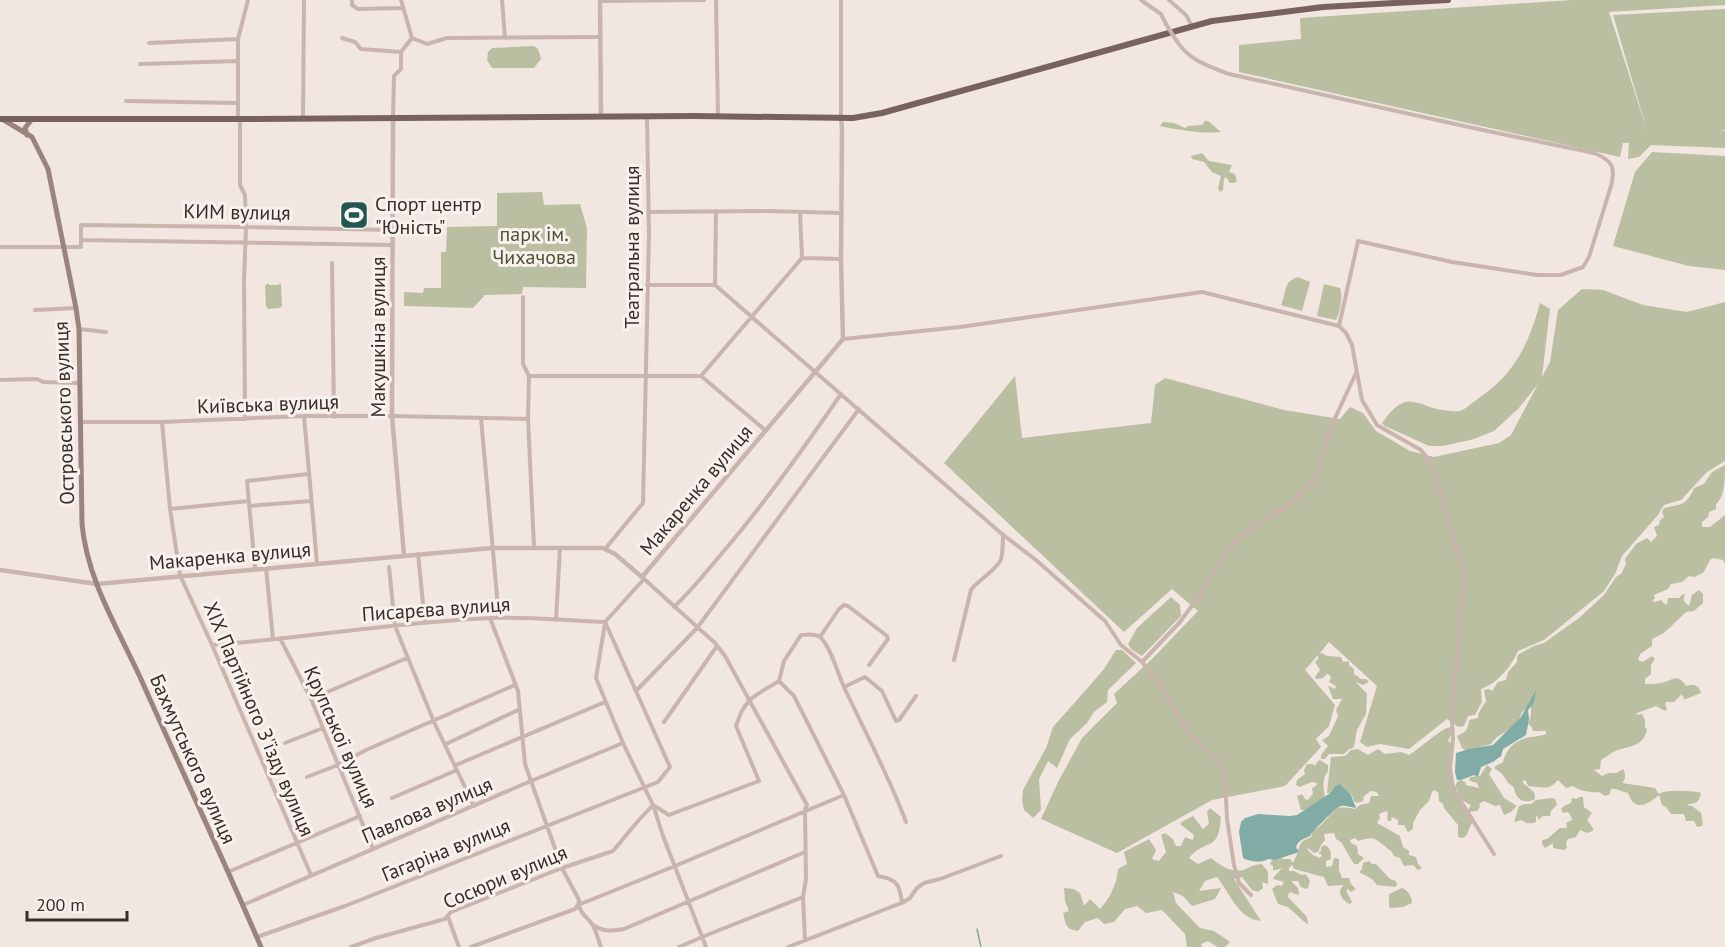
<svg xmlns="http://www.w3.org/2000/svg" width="1725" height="947" font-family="'PT Sans',sans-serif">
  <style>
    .green { fill: #bbbfa1 }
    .water { fill: #81aca6 }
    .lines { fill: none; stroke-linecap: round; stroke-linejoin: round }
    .stream { stroke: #81aca6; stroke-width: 1.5 }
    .minor { stroke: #c9b5ad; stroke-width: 4 }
    .tertiary { stroke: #c9b5ad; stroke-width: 4.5 }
    .secondary { stroke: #9c847e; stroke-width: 5 }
    .primary { stroke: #78625d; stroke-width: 6 }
    .minor-bridge { stroke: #c9b5ad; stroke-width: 4 }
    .labels { text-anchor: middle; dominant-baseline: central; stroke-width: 6; stroke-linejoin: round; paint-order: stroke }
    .poi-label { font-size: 20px; fill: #382d2b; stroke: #f9f1ed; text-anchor: start }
    .street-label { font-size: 20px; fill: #382d2b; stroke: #f9f1ed }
    .park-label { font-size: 20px; fill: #4d5431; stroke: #f9f1ed }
  </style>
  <rect width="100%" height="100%" fill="#f1e6e0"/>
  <path class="green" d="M1573,0H1725V5L1609,12L1648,134L1613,15L1725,9V130L1719,131H1725V148L1651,145L1639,157L1628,159L1629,143H1623L1620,157L1239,72V45L1301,39L1300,18Z
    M534,46L538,49L541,59L534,68H492L487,60L488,52L492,48Z
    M1205,121H1208L1221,132C1201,134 1180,130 1160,126L1163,122L1174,123L1185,128L1188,126L1202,125Z
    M1652,152L1725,156V270L1689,266L1613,246L1635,172Z
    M1202,153L1209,161L1232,165L1229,172L1235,174L1237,181L1234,183H1230L1226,177L1224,179L1223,190L1220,192L1218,188L1221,176L1212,172L1204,162L1192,159L1191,156Z
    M542,192L544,205L580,204L587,228L586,288L523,287L522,294L485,295L473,308L404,306V292L423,293L424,288H441V252H446L447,227L497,226V193Z
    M1298,277L1310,282L1302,311L1281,305C1287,293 1282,282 1298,277Z
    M268,283L269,285H278L281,283V284L282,306L280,308L268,309L266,306L265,286Z
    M1324,284L1340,288C1343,297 1340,312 1336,320L1317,316Z
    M1582,289L1603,290L1643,305L1687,312L1725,302V461L1707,472L1681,500L1664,505L1658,515L1622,556L1615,574L1604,591L1544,640L1518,651C1511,667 1498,683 1481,689L1482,702L1475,715L1468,716L1464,726L1458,727L1447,719L1409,749L1380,744L1367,747L1360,742L1377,686L1329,642L1319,654L1322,653L1327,656L1341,657L1343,662L1349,661V665L1354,669V674L1361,679H1366L1369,682L1363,685L1356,682L1367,694L1366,714L1357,730L1354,747L1348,750L1344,754H1329L1325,759H1321V755L1328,746L1322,740L1329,736L1338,716L1336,710L1342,699H1333L1328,686L1335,689L1336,686L1329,682L1331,678L1330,675L1327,674L1323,678L1316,679L1315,677L1320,670L1315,662L1318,659V655L1305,670L1335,705L1329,726L1316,739L1321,747L1285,786L1212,800L1117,853L1041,819L1058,782L1082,738L1117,703L1114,694L1152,659L1198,611L1172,589L1124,632L944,463L1015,376L1022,438L1151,423L1155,385L1165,378L1284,410L1340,419L1350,407L1363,413L1376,431L1410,451L1434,457L1499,443L1511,435L1538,384L1518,409L1494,431L1474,439L1443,446H1429L1385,426L1382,423C1410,384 1417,410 1451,411C1453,411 1458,412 1460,411C1466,409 1473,402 1479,398C1516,372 1528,345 1540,303L1550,309L1542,377L1550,362L1558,310Z
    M1725,465C1725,478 1725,497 1716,504V509L1709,512L1708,517L1702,522V527H1710L1725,515V564L1723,560L1713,558L1710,560L1703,573L1694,577L1689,576L1682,582L1671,584L1668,589L1654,595L1655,598L1652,601L1655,602L1661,600L1666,605L1667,604L1668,598H1679L1683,594L1685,595L1683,600L1689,606L1692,595L1699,590L1703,594V603L1694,611L1686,612L1664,633L1652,639V646L1640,654L1638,660L1643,662L1652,656L1655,659L1651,665V674L1645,679V684C1650,684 1656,684 1661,683C1672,681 1677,672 1686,686C1693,684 1699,685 1701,693L1686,699H1684L1682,694L1674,702H1666L1665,704L1667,709L1665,711L1656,706L1637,713L1636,715L1642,714L1645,720V728L1647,729C1644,746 1631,746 1618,750C1611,752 1607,757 1601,760L1600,769L1594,770L1602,776L1608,773H1617L1623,769C1626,775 1626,779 1622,783L1655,788L1659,794C1666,789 1689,791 1699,792L1701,794C1698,804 1695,803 1686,805L1692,806L1701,813L1703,824L1702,826L1697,827L1694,821H1686L1684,814H1671L1666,807L1662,805L1659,795C1653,800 1642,809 1634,803C1631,801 1630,797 1628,793C1622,792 1616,788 1611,789L1610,794L1605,796L1599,792C1591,793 1580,791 1573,786L1566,788L1558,780C1549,791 1541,787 1528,786L1526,781L1523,780V783L1534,792L1535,799C1524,805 1515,799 1514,787C1504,782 1507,775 1495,769L1494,767L1503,762C1506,750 1513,742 1526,738C1533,736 1539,737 1546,734V731H1533L1531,726L1528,724L1531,715V705L1535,702L1532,699L1528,707L1522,712L1517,725L1497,737L1491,744L1467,751L1462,748L1457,736C1466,732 1468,730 1469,720L1478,718V714L1486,701L1484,690L1489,689L1492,691L1498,682L1506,680L1508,672L1517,662V657L1519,654L1534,646L1544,643L1579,618L1604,595L1616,577L1621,574L1626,564L1625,559L1636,544L1647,538L1651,542L1657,536L1654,527L1659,525L1660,520L1664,517L1662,512L1664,508C1682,504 1686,506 1694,488L1704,484L1712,472Z
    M1171,597L1180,605L1181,616L1142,656L1131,649L1128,644L1137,628Z
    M1116,650H1122L1136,663L1108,690L1107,702L1094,712L1087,723L1070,739L1057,768L1048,761L1039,779L1041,810L1033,818L1024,810L1022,800L1023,790L1046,748L1053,727L1092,683L1104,669Z
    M1450,727L1452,733L1448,741L1451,743V774L1455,787L1457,782L1461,780L1465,782L1466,785L1479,788L1477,783L1470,781L1469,779L1471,777L1480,776L1487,765L1492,769L1489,774L1504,798L1517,806L1511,812L1504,815L1500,805L1495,806L1484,801L1479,804L1480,807L1477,811L1469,812L1468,810L1471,805L1461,800L1456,788C1456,800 1466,810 1474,818L1466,836L1463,838L1458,837V825L1444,808L1443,804L1439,801L1438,792L1434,790L1432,792L1429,801L1420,810L1413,823V829L1408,832L1404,825H1398V820L1392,817L1391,821H1388L1387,819L1388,813L1386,811L1379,814L1380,818L1377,823L1400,836L1403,847L1409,851V855L1416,857L1418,864L1422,868L1418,870L1413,865L1404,866L1400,858L1394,856C1389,847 1394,854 1387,848C1374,838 1375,836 1358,841L1355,838L1350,840L1351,843L1357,846L1358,854L1364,858L1358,864H1354L1341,842L1336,839L1334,833L1324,834L1325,840L1321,845L1318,852L1314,853L1308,848L1307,849L1313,855L1320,858L1322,855L1318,853L1321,851V847L1325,845C1331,848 1331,852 1331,859L1326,861V867L1332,866L1334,858L1339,859V870L1342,878H1349L1351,884L1356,889L1351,892L1348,889L1346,890L1352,902L1350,904C1346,903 1339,896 1340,891C1341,889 1342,887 1343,885L1328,886L1324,877L1294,869L1292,865L1289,868V871H1294L1302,875L1306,874L1310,881L1308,888L1305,889L1300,886L1298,881H1291L1298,888L1299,893L1298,895L1290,892L1287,896L1307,917L1308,925L1288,907L1278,904L1272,889L1277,885L1282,886L1284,882L1273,879L1274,877L1282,868L1277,870H1273V866L1270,864L1273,859L1280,857L1283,859H1290L1293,863C1294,860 1296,857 1297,854C1301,843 1299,842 1311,837L1313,831C1322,827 1332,810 1339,808C1344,807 1350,808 1355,809L1360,805L1369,803L1371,796H1379L1377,792L1371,791L1364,796L1363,801L1357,803L1354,801L1352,795L1348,793H1327L1331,757L1345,756L1351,750L1358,749L1368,755L1378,749L1385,754L1401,752L1409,755C1419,749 1442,728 1450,727Z
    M1320,760L1328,765V771C1322,778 1323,788 1325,797C1318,803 1311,811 1301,810L1297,796L1302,794L1305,799L1308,800L1313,794L1312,788L1316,786L1317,783L1312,782L1299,787L1296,785L1297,780L1305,774L1304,770L1307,764H1313L1315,766L1317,762Z
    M1579,797H1583L1584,807L1592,813L1587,820L1593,828V831L1587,833L1580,830L1576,837L1568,839L1566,843L1567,848L1564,850L1553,848V843L1545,848L1542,844V840L1547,839L1560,828H1567L1566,823L1572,820L1571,816L1568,812L1563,813L1561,809L1564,806L1571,803L1572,798L1577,799Z
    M1551,798L1555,799L1557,805L1551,811L1550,816H1543L1539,820L1536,815V822C1530,824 1526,824 1522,820L1514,822L1519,806L1525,804H1531L1536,800Z
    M1210,808L1221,817C1218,854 1207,837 1189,858L1198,864L1211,858C1220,865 1230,873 1243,870C1251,867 1251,865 1262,864L1268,872V884L1262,882L1263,888L1258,892L1252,890L1242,877L1234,879L1261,921C1238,919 1230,893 1217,877L1205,881L1199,891L1221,888L1215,899L1192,906L1183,896L1173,892L1176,903L1200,928L1214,931L1230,942L1225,947H1218L1208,941L1201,944L1202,947H1187L1185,934L1162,910L1146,913L1137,906L1125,909L1114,922L1104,924L1098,918L1085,922L1078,931C1065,929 1066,924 1063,913L1069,911L1065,901L1064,888L1074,889L1080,893L1084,906L1090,899L1100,909C1110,898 1117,884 1118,869L1127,864L1124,852L1149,839L1156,850L1152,859L1159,861L1166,852L1161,835L1165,833L1173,839L1176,846H1181L1185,837L1193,840L1194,835L1180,824L1183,821L1193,816L1203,829L1209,824L1207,812Z
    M1369,861L1372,864H1376L1390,879L1396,881L1397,885L1395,887L1377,885L1372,879L1359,872L1362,869L1363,863Z
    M1402,888C1408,890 1412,897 1412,903L1403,907L1391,908L1389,907V894Z"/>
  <path class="water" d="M1536,690L1534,703L1528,710L1529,719L1526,735L1503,749L1501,756L1493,762L1481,767L1478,777L1474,775L1461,780H1457L1455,772L1456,753L1469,749L1493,745L1521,717Z
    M1340,784L1351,795L1356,808C1352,808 1345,805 1341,806C1336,807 1312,832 1310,836C1304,839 1298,840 1296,847L1299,852L1275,860L1268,859C1262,863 1249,862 1243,858L1239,832L1241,822L1245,818L1258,814L1290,816L1297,815L1332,792L1335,786Z"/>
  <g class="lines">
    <path class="stream" d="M977,929L981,947"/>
    <path class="minor" d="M352,0V5L358,9L403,8
      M502,0L505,38
      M716,0L718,116
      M1141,0L1161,14L1166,24
      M1169,0L1186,15L1192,26
      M600,1L704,0
      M342,38L355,42L361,49L401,52
      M412,38L427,44L447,38L601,37
      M1176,40C1190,61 1206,65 1229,74L1473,128L1594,153C1612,160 1616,167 1611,186L1589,257L1583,267L1561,275H1537L1452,262L1358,241L1339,326
      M149,43L238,39
      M140,64L238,61
      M126,101L238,103
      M393,117L394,76L401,69V52L412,38L401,0
      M238,118V39L248,0
      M841,118V0
      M240,119V185L245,195L246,227L244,281L245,419
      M303,119L304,0
      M716,211L715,285L1002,534L1036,560L1105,621L1121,645L1142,662L1154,677L1191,735L1201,746L1217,759L1222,769L1225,779L1227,819L1234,865L1239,883L1251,895
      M648,212L768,211L841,213
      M81,240L392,245
      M0,247H81V225L246,227L392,230
      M802,258L841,259
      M332,263L334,417
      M647,285H715
      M523,297V364L529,376L528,419L534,547
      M35,310L76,308
      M79,329L106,332
      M843,339L960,327L1202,292L1339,326L1346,333L1352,345L1362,400L1377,425L1421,450L1430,462L1464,571L1452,722L1453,739L1450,768L1453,789L1494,854
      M529,376H701L765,430
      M701,376L802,258L800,212
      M0,380L37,379L43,382L79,383
      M304,416L317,563
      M481,418L499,618
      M81,422H162L304,416H392L528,419
      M162,422L170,509L180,575L212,645L311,875
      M249,506L311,501
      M170,509L249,501
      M605,549L643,503L649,233L647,117
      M418,554L425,623
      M389,567L395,626L434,722L474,806
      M255,568L247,481L308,474
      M266,568L273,639
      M643,578L715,643L725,656L807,805L805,810L806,879L803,897L805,940
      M674,607C692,590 707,571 723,552C766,502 804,448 841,394
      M490,618L518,691L525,764L531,781L562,868L579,900C577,911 586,916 592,924C596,929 598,940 601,947
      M556,620L560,548
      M605,623L596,678L623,743L653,805L663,836L706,947
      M820,637L839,609L844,605L848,606L887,636L888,639L869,665
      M280,638L311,699L373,849
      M212,645C305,638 397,622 491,618C528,616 567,621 605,622L644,579
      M954,660L971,590C978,580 998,569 1001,559C1003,551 1003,542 1003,534
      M1142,662L1180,622L1199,596L1230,547L1246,532L1290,504L1313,481L1320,466L1329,431L1356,373
      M779,681L794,696L844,795L878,876C897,879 900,885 902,903
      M844,687L865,677L882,691L896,721L899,720L916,696
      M636,691L697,628L859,409
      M311,699L407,658
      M664,722L717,646
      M285,743L323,728
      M446,744L520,709
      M456,765L605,702
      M307,777L338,765L366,750L515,685
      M392,798L457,770
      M228,872L360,816
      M243,905L531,781L623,743
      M448,917L459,947
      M593,925C603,932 612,931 624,929L805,852
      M257,937L345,906L658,782L670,767L605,622
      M351,947L376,938L445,919L451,912L562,868L613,851L638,821L653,805L669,815L759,781L736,726C745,697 755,696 779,681L784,661L801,635C807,635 814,633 820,637C830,645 838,674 844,687C865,732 889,776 906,822
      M471,947L575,909L578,905L675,866L844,795
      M679,947L702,937L803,897
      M788,947L904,902L910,898L917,888L924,883L940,879L1001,856"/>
    <path class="tertiary" d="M600,0L601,117
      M393,118L392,416L404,555
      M0,570L97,584L492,548H603L615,554L642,577L843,339L841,259L842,129L841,118"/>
    <path class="secondary" d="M2,119L32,137L48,169L76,308L79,329L82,524C87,579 117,627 140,677C180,767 222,856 261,947
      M27,135L25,128L32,119"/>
    <path class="primary" d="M0,119H238L694,116L853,118L882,113L1212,21L1323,7L1448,0"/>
    <path class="minor-bridge" d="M1166,24L1176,40"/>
  </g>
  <defs>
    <g id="stadium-square" transform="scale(1.5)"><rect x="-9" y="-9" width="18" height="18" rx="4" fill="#245650" stroke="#f9f1ed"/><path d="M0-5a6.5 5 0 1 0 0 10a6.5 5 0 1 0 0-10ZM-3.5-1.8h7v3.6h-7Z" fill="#fff"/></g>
  </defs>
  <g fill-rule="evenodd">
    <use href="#stadium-square" x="354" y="215"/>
  </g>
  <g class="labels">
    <g class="poi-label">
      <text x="375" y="204">Спорт центр<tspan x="375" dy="23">"Юність"</tspan></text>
    </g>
    <g class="street-label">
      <text transform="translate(237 212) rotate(1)">КИМ вулиця</text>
      <text transform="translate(632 247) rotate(-90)">Театральна вулиця</text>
      <text transform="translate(378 337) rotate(-90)">Макушкіна вулиця</text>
      <text transform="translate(268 404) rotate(-2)">Київська вулиця</text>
      <text transform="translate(64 413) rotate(-92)">Островського вулиця</text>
      <text transform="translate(696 490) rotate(-50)">Макаренка вулиця</text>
      <text transform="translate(230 556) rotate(-5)">Макаренка вулиця</text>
      <text transform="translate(436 609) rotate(-4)">Писарєва вулиця</text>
      <text transform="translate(259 719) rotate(67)">XIX Партійного З'їзду вулиця</text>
      <text transform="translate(341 737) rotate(66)">Крупської вулиця</text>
      <text transform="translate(193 759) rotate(66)">Бахмутського вулиця</text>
      <text transform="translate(427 810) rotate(-23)">Павлова вулиця</text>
      <text transform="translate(446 850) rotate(-22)">Гагаріна вулиця</text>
      <text transform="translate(505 877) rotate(-23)">Сосюри вулиця</text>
    </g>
    <g class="park-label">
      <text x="534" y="234">парк ім.<tspan x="534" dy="23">Чихачова</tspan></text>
    </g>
  </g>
  <path d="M27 911v9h100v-9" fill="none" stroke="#382d2b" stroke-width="3"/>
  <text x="36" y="911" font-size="18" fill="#382d2b" stroke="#f9f1ed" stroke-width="4.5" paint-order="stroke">200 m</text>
</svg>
